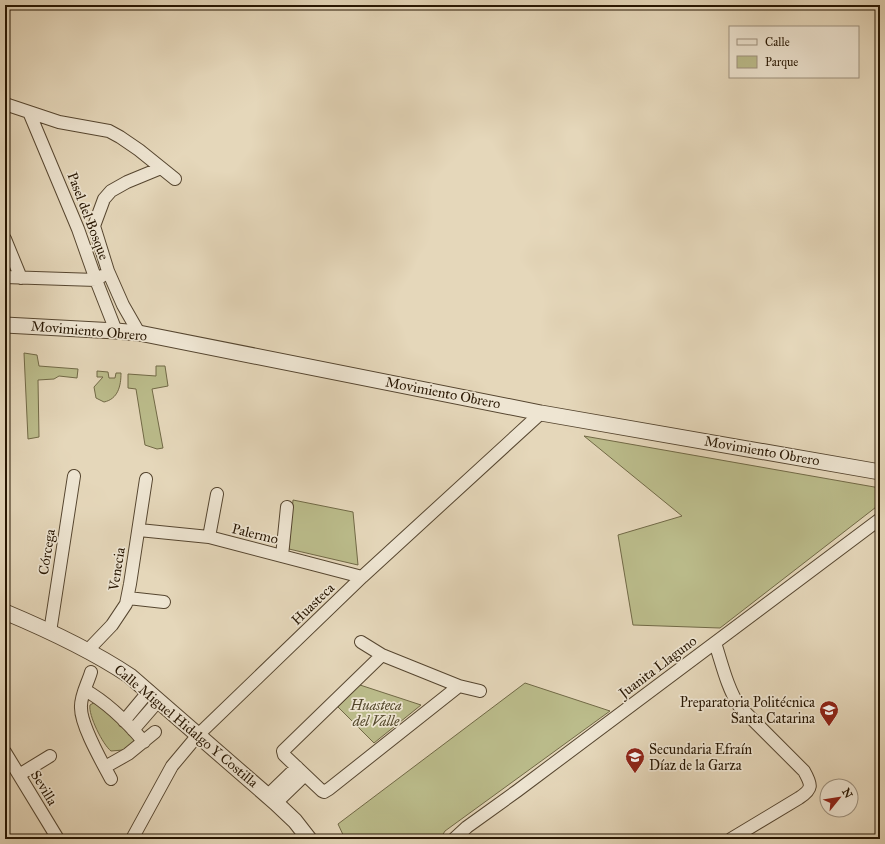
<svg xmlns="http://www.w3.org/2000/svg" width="885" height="844" font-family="'IM FELL Great Primer',serif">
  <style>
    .green { fill: #bbbc8b; stroke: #716946 }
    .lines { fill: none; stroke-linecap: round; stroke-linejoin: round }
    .minor-casing { stroke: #564630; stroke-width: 14 }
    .tertiary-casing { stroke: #564630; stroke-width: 17 }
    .minor { stroke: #eee5d2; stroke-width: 12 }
    .tertiary { stroke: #eee5d2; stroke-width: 15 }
    .labels { text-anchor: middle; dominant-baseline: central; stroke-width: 3.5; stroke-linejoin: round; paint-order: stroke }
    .street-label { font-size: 14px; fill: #271602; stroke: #eee5d2 }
    .poi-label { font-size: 14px; fill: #271602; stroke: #eee5d2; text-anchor: end }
    .park-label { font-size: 14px; font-style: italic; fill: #53482b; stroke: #eee5d2 }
  </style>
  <rect width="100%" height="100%" fill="#e5d7ba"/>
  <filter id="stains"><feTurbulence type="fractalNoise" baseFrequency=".005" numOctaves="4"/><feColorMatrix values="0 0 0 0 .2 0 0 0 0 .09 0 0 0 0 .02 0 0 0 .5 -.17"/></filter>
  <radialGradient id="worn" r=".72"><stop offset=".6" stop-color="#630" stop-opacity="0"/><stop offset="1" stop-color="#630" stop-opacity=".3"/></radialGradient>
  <path class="green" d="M24,353L37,355L39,366L78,369L77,378L59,376L54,379L38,380L39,437L28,439Z
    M156,366H165L168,386L152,389L163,448L157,449L145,445L136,389L128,388V374L156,376Z
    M97,371L108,372L109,378H115L116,373H121C121,386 118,399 104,402L96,398L94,387L103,377H97Z
    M584,436L880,488V504L720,628L633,625L618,535L682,516Z
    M293,500L353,512L358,565L289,549Z
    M525,683L610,711L445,831L440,839H345L338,824Z
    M360,685L421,705L374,743L338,707Z
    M97,701L133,737L134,740L132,745L123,750L111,751C103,745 88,715 90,705Z"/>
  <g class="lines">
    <g class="minor-casing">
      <path id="minor" d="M5,104L59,122L109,131L120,137L139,150L175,179
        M29,112L78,229L96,280L116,331
        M5,239L21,278
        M5,277L96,280L102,276
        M139,333L123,305L108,271L94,226L104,199L111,191L127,182L161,168
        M139,530L209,537L362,577
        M209,537L217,494
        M282,556L287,507
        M128,598L164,602
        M50,632L74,476
        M361,642L382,655L459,686L480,691
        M715,643C722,664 727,687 739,706L804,771C812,785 813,789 799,798L731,839
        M88,650L112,625L126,604L130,584L146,479
        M382,655L283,751L284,755L322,791L324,792L329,789L459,686
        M91,672C88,683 80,696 81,708C81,726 102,762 111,779
        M85,690C108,703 127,722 144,742
        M124,721L149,691
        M133,730L159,700
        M5,752L58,839
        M105,767L128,754L155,732
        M19,775L50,756
        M267,796L297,767
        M276,803L305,775
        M132,839L172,766L198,735L362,577L541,413
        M454,839L467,827L517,791L880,519"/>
    </g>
    <g class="tertiary-casing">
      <path id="tertiary" d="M5,325L116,331L139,333L541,413L880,472
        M5,612C48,630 91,650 130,676L276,803L295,821L309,839"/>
    </g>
    <use href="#minor" class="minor"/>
    <use href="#tertiary" class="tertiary"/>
  </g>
  <defs>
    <g id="university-pin" transform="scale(1)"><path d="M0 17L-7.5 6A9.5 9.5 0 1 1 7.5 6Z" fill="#8f2418" stroke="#eee5d2"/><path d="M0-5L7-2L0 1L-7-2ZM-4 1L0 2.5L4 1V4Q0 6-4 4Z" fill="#fff"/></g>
    <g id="school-pin" transform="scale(1)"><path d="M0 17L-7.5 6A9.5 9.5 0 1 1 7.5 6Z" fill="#8f2418" stroke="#eee5d2"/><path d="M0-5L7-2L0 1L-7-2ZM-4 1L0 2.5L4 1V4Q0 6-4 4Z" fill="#fff"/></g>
  </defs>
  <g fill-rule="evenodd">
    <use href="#university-pin" x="829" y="710"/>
    <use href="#school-pin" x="635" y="757"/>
  </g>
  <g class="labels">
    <g class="street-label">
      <text transform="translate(88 216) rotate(69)">Pasel del Bosque</text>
      <text transform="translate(89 331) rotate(5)">Movimiento Obrero</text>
      <text transform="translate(443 393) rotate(11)">Movimiento Obrero</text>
      <text transform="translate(762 451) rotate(10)">Movimiento Obrero</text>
      <text transform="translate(255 534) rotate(14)">Palermo</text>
      <text transform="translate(47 552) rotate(-81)">Córcega</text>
      <text transform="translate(117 569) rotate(-81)">Venecia</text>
      <text transform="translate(313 604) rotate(-44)">Huasteca</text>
      <text transform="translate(658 667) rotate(-37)">Juanita Llaguno</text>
      <text transform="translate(186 726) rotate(40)">Calle Miguel Hidalgo Y Costilla</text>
      <text transform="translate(44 788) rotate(59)">Sevilla</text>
    </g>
    <g class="poi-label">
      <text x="815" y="702">Preparatoria Politécnica<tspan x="815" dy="16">Santa Catarina</tspan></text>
      <text x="649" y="749" text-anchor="start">Secundaria Efraín<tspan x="649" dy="16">Díaz de la Garza</tspan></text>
    </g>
    <g class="park-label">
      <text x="376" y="705">Huasteca<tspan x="376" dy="16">del Valle</tspan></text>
    </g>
  </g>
  <rect width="885" height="844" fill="none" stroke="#e5d7ba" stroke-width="20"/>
  <rect x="6" y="6" width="873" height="832" fill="none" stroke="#271602" stroke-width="2"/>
  <rect x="10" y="10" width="865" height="824" fill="none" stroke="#271602"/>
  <rect x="729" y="26" width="130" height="52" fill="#eee5d2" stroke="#9e927f"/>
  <rect x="737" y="39" width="20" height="6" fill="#eee5d2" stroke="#9e927f"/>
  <text x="765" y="46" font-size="12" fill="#271602">Calle</text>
  <rect x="737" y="56" width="20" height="12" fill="#bbbc8b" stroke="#9e927f"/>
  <text x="765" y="66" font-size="12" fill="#271602">Parque</text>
  <g transform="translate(839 798) rotate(60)"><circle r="19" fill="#eee5d2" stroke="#9e927f"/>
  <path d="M0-3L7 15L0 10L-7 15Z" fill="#8f2418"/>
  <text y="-6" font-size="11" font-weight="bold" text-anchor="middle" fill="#271602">N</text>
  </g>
  <rect width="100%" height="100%" filter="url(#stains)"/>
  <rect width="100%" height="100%" fill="url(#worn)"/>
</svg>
